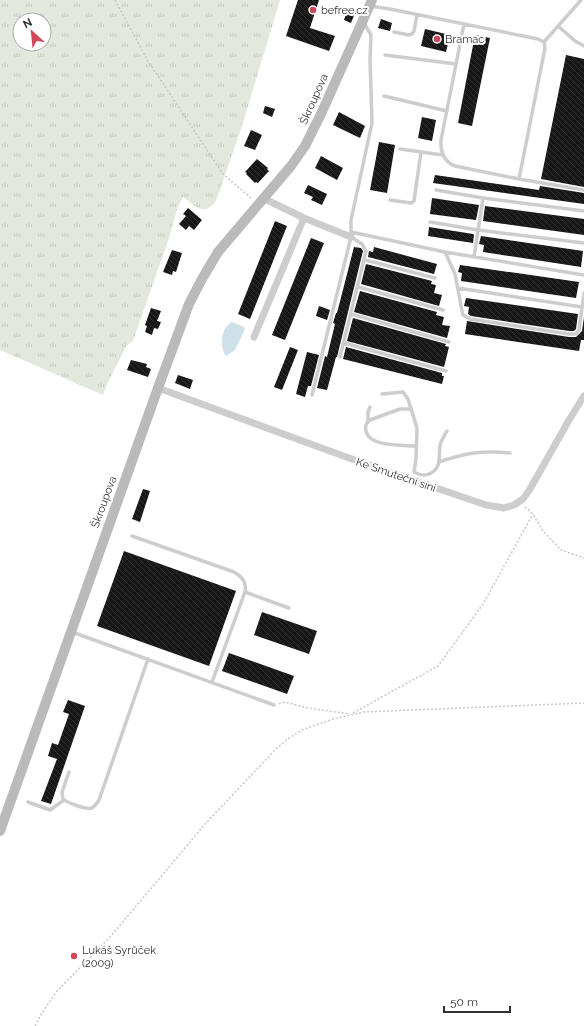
<svg xmlns="http://www.w3.org/2000/svg" width="584" height="1026" font-family="Raleway,sans-serif">
  <style>
    .grass { fill: url(#grass-tufts); fill-rule: evenodd }
    .water { fill: #cee0e8 }
    .building { fill: url(#building-back-hatch) }
    .lines { fill: none; stroke-linecap: round; stroke-linejoin: round }
    .path { stroke: #c7c7c7; stroke-width: 1.5; stroke-dasharray: 2 2; stroke-linecap: butt }
    .lane { stroke: #cdcdcd; stroke-width: 3.5 }
    .street { stroke: #cdcdcd; stroke-width: 7 }
    .secondary { stroke: #bababa; stroke-width: 10 }
    .poi-dot { fill: #d1485b; stroke: #fff; stroke-width: 1.5 }
    .labels { text-anchor: middle; dominant-baseline: central; stroke-width: 4; stroke-linejoin: round; paint-order: stroke }
    .poi-label { font-size: 11px; fill: #303030; stroke: #fff; text-anchor: start }
    .street-label { font-size: 11px; fill: #303030; stroke: #fff }
  </style>
  <defs>
    <pattern id="grass-tufts" width="24" height="20" patternUnits="userSpaceOnUse"><rect width="24" height="20" fill="#e3e8dd"/><path d="M3 7l-1-3M5 7V3M7 7l1-3M15 17l-1-3M17 17v-4M19 17l1-3" fill="none" stroke="#c3c7be"/></pattern>
    <pattern id="building-back-hatch" width="6" height="6" patternUnits="userSpaceOnUse"><rect width="6" height="6" fill="#171717"/><path d="M-1 5l2 2M0 0l6 6M5-1l2 2" fill="none" stroke="#303030"/></pattern>
  </defs>
  <rect width="100%" height="100%" fill="#fff"/>
  <path class="grass" d="M0,0H280L242,126L216,201C203,218 195,205 183,197L178,207L168,241L133,341L127,345L106,386L103,395L0,350ZM20,20H44V44H20Z"/>
  <path class="water" d="M232,322L244,327L245,329L235,350L226,356C219,347 221,327 232,322Z"/>
  <path class="building" d="M298,0H319L310,28L335,36L329,51L286,36Z
    M347,11L355,13L351,23L344,20Z
    M381,19L392,23L390,31L378,28Z
    M425,29L450,35L446,52L421,46Z
    M475,35L490,38L472,126L458,123Z
    M566,55L584,59V187L541,179Z
    M265,106L275,109L272,117L263,113Z
    M339,112L365,126L360,138L333,125Z
    M422,117L436,120L432,141L418,138Z
    M251,130L262,135L255,150L244,146Z
    M379,142L395,145L387,193L370,190Z
    M321,156L343,168L337,180L315,168Z
    M257,159L268,168L267,169L269,171L258,183L256,182L255,183L246,174L247,173L245,172Z
    M435,175L539,190L540,186L584,193V204L433,183Z
    M308,185L327,194L322,205L311,200L313,197L304,193Z
    M432,198L479,205L476,220L430,214Z
    M485,206L584,219V235L483,221Z
    M188,208L202,220L194,230L189,226L186,230L179,224L186,216L183,214Z
    M275,221L287,226L250,319L238,314Z
    M429,227L473,234L474,235L473,243L428,236Z
    M481,236L583,251L581,267L483,252L484,245L479,244Z
    M311,238L324,243L285,340L272,335Z
    M354,247L361,248L363,251L337,357H336L327,390L317,388L325,356L327,357L335,324L333,323L336,313H337Z
    M374,247L437,264L434,274L368,257L369,251L373,252Z
    M172,250L182,253L176,272L173,271L172,275L163,272Z
    M366,264L432,281L431,284L436,285L434,293L442,295L439,306L361,284Z
    M460,265L579,282L576,298L461,281L462,273L458,272Z
    M360,291L437,312L436,315L444,317L442,325L450,326L447,338L354,312Z
    M466,298L578,314L576,329L574,331H569L471,316L468,314L469,307L464,306Z
    M319,306L330,310L327,320L316,316Z
    M151,308L161,311L157,321L161,322L158,329L154,328L152,335L145,332L147,326L145,325Z
    M584,317V340H581L579,351L465,334L467,321L569,337H576L582,331Z
    M353,318L446,344L445,346L449,347L444,367L347,341Z
    M290,347L298,350L282,390L274,387Z
    M346,347L442,373V376H444L442,384L343,359Z
    M307,352L319,355L311,386H308L305,397L296,394Z
    M131,360L147,364L146,367L151,369L148,377L127,370Z
    M178,375L193,380L190,389L175,383Z
    M143,489L150,491L140,522L132,519Z
    M124,551L236,591L209,666L97,626Z
    M262,612L317,631L309,654L254,635Z
    M229,653L294,676L287,694L222,671Z
    M68,700L85,706L51,804L41,801L57,759L48,756L52,743L58,745L69,714L63,712Z"/>
  <g class="lines">
    <path class="path" d="M115,0L148,61L223,174L251,198
      M525,507L533,514L543,531L561,550L584,558
      M279,704L285,702L308,708L350,714
      M353,713L438,666L483,604L533,514
      M35,1026L42,1013L57,991L111,936L206,823L276,749L289,738L302,730L333,719L364,712L584,703"/>
    <path class="lane" d="M370,6L390,9L538,39L544,42L545,48L519,179L455,166C444,162 440,151 441,140L464,24
      M558,26L575,41L584,46
      M394,32L409,35L412,34L414,31L417,15
      M544,42L581,0
      M385,55L456,64
      M384,96L447,111
      M400,149L443,155
      M519,179L584,190
      M436,190L483,198
      M390,200L411,203L414,201L421,152
      M430,222L478,230L584,243
      M351,232V220L372,123L370,59L371,35L364,23
      M445,252L455,274L462,311L463,315L470,319L569,334H576L579,330L584,293
      M474,257L483,198L584,211
      M365,260L435,278
      M358,287L443,310
      M458,288L582,307
      M351,314L449,342
      M344,343L446,371
      M340,357L366,251L362,244L351,237
      M382,394L403,392L408,399L417,428L416,459L414,472C419,475 424,476 429,474C444,468 437,453 441,442C443,438 445,434 447,431
      M312,395L351,237V232L445,252L584,275
      M410,409H400L370,420C366,423 365,427 366,431C369,447 403,445 415,446
      M368,421V412L370,407
      M439,462C465,453 483,450 510,453
      M132,536L234,572C242,577 247,582 245,592L212,682
      M245,592L289,608
      M72,632L274,705
      M69,772L62,792L63,799C68,803 86,810 92,808C95,806 97,803 99,800L148,659
      M28,802L50,810L64,800"/>
    <path class="street" d="M263,198L304,218L351,237
      M254,337L304,218
      M158,388L349,458L486,505L504,508L514,505L523,499L530,489L569,420L584,396"/>
    <path class="secondary" d="M0,831L158,388L189,304L202,279L218,252L291,166L305,146L321,114L372,0"/>
  </g>
  <g class="poi-dot">
    <circle cx="313" cy="10" r="4"/>
    <circle cx="437" cy="39" r="4"/>
    <circle cx="74" cy="956" r="4"/>
  </g>
  <g class="labels">
    <g class="poi-label">
      <text x="321" y="10">befree.cz</text>
      <text x="445" y="39">Bramac</text>
      <text x="82" y="950">Lukáš Syrůček<tspan x="82" dy="13">(2009)</tspan></text>
    </g>
    <g class="street-label">
      <text transform="translate(314 99) rotate(-66)">Škroupova</text>
      <text transform="translate(396 475) rotate(19)">Ke Smuteční síni</text>
      <text transform="translate(104 502) rotate(-70)">Škroupova</text>
    </g>
  </g>
  <g transform="translate(32 32) rotate(333)"><circle r="19" fill="#ffffff" stroke="#acacac"/>
  <path d="M0-3L7 15L0 10L-7 15Z" fill="#d1485b"/>
  <text y="-6" font-size="11" font-weight="bold" text-anchor="middle" fill="#303030">N</text>
  </g>
  <path d="M444 1006v6h66v-6" fill="none" stroke="#303030" stroke-width="2"/>
  <text x="450" y="1006" font-size="12" fill="#303030" stroke="#ffffff" stroke-width="3" paint-order="stroke">50 m</text>
</svg>
